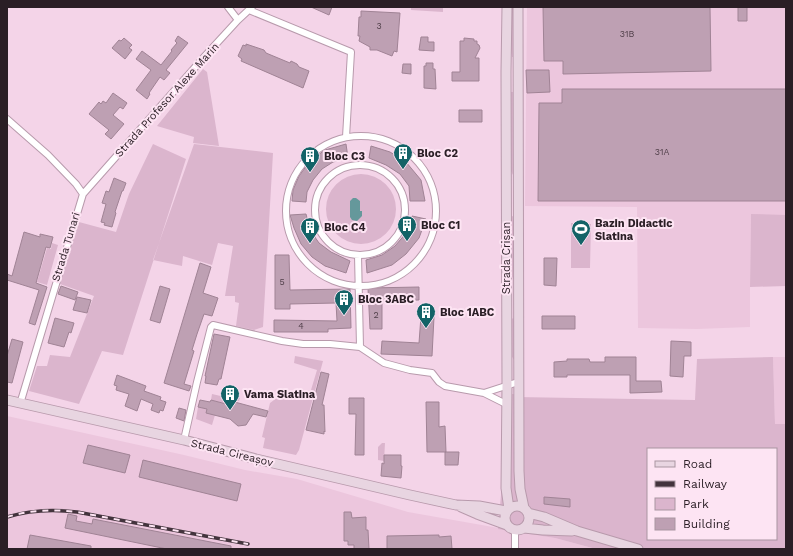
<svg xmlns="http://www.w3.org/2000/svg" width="793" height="556" font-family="'Work Sans',sans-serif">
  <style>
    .built { fill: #ecc6dd }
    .green { fill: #dbb5cd; fill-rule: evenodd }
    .water { fill: #65989b }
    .building { fill: #bea0b3; stroke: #a08395 }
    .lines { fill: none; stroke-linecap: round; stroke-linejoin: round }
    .minor-casing { stroke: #b89aac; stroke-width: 8 }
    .secondary-casing { stroke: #b89aac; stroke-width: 11 }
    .minor { stroke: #fff; stroke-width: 6 }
    .secondary { stroke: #e8d5e1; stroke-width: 9 }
    .rail-casing { stroke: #43343d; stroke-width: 3.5 }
    .rail { stroke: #fde4f3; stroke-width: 2; stroke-dasharray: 6; stroke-linecap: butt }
    .labels { text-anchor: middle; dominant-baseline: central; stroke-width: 4; stroke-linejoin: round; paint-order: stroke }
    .number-label { font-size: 9px; fill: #4f3e48 }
    .street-label { font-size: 11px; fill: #2a1e25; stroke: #fde4f3 }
    .poi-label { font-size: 11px; font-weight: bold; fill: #2a1e25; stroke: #fde4f3; text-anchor: start }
  </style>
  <rect width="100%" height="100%" fill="#f4d4e8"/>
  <path class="built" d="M527,7H786V215H751L750,287V327L697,329L638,328L637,207L525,206Z
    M773,357H786V424H775Z
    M7,416L184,455L245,470L297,479L408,512L555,538L596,549H7Z"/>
  <path class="green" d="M411,7H443V12L411,10Z
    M510,7H513L514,57H512L510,41Z
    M203,69L207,72L219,146L193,143L194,137L157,126Z
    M511,92H513L514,94V194L513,195V175L510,169V94Z
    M153,144L186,159L123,355L102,351L79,404L29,391L37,366H47L50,355L70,357L94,296L60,284L79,222L116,232L129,194Z
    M194,144L273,153L263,327L254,330L236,326L239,303L235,302V296H225L233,246L218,243L212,265L183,256L182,266L153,260Z
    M326 209a35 35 0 1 1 70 0a35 35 0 1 1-70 0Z
    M751,214L786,215V286L750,287Z
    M512,216L514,217L515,298H514V281L511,274Z
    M571,223L591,224L590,268H571Z
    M52,243L58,245L47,285L37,282L47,248L51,249Z
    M513,318L515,319V374L514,373V360L511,355V320Z
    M295,356L323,361L299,450L296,455L263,448L265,438L262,437L270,403L282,394L308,400L317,370L294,363Z
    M773,357L775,424H786V549H596L555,538L498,529L501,495L503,397L511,394H516V397L695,400L697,359ZM648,449H776V539H648Z
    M212,394L225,397L226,395L240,398L239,401L230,399L228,404L211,400Z
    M198,407L207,409L206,413L215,415L212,425L196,419Z
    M382,443H385L384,461L378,460V447Z"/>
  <path class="water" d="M353,198H356L360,201V211H362V216L357,221L352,220L350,217V201Z"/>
  <path class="building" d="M311,7H332L329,15Z
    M543,7H710L711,71L563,74V61H544Z
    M738,7H747V21H738Z
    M361,11L400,13L397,52L394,51L392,56L377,50H370V47L359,41L360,36H358L359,17H361Z
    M178,36L188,43L166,70L170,73L164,80L160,77L149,93L150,94L147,99L136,90L151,70L136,59L142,51L161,65L172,51L171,50L177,43L175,41Z
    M421,37H428V42H434V51L419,50Z
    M124,38L132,45L129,48L132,50L125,59L112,48L119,40L121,41Z
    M464,38L474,39V41H477V44L479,45L480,48L475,58H479V81H452V72H460V41H464Z
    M246,44L264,50L266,53L290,63L291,61L297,64L299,67L309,71L303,88L241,61L242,59L238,56L243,45L246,46Z
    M426,63H433V69H435L436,89L424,88V66H426Z
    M403,64H411V74L402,73Z
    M526,70H549L550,92L527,93Z
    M562,89H786V201H538L539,103H562Z
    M113,93L127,103L123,109L120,107L113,115L124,124L111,139L105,134L109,130L89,114L99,102L101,104L103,101L106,103Z
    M459,110H482V122H459Z
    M346,144L348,158L333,162L322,169L313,180L307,192L306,202L292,201L293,190L299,176L310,161L325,150Z
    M371,146L390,152L406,162L421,180L425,201H410L409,186L400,174L386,165L369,158Z
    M114,178L126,183L123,191H122L115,212L116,213L112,227L104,225L105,223L101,222L106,204L102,203L106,191L109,192Z
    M306,214L310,230L319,243L331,252L350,261L346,273L325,266L312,257L301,244L294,228L290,215Z
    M412,216L426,219L419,238L406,254L392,265L367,273L366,260L382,255L395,246L407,232Z
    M24,232L40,237V234L53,237L50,248L46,247L36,283L47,287L35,325L29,323L39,290L7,280V274L12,276Z
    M275,255H289L290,290L350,289L351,328L328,329V332H274V320L337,321L336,303L290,304V309H275Z
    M544,258H557L556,286L544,285Z
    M200,263L211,267L203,293L218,298L212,316L204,314L197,334L192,350L194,351L184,384L191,386L189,391L164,383Z
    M61,286L78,292L75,300L58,294Z
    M160,286L170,289L160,323L150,320Z
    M419,287V300L382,301V329H370L368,288Z
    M77,297L91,300L87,313L73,310Z
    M421,316L434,317L432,356L381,354L382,341L419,343Z
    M542,316H575V329H542Z
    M55,318L74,323L71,333L69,332L64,347L48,343Z
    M214,334L230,337L221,379H219L217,385L205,383L206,376H205Z
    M12,339L23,342L12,383L7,382V356Z
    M671,341L691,342V356H684L683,377L670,376Z
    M605,357H636V381H661L662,392L630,393V375H567V377H554V362L567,361V359H589L590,362H605Z
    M321,372L329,374L322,405H324L325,432L324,431V434L306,430Z
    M117,375L146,386L144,391L161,397L160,400L166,402L163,411L160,410L159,413L151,410L153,404L141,399L137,411L125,406L129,394L116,390L117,386L114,385Z
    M349,398H364V455H355L356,414H349Z
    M200,400L210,402L211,400L230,405L231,401L268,411L266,417L253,414L246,425L238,426L230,419L206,413L207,409L198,407Z
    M426,402H439V427L445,426L446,452H427Z
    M179,408L186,410L184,421L176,418Z
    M88,445L130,455L125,473L83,463Z
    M445,452H459L458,465H445Z
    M384,455H401V466H402L401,478L381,476L382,463L384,464Z
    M143,460L241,484L237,501L139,477Z
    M544,497L570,499V507L544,504Z
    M344,512H351L352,518L366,517V530H368L369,549H354V545H348V541H344Z
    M68,514L77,516L76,521L92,524L93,519L231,546V549H167L65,528Z
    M30,535L91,546V549H27Z
    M439,535V537L451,536L452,549H387V536Z"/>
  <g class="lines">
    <g class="minor-casing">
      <path id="minor" d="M228,7L238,20
        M249,10L351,52L346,137
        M7,119L48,155L76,184L83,194L20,404
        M286 211a75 75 0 1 1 150 0a75 75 0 1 1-150 0Z
        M315 210a45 45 0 1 1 90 0a45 45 0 1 1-90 0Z
        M83,194L205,56L238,20L252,7
        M358,255L360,347
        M484,393L518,382
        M184,440L197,382L211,327L213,325L282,341L303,344H330L360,347L384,363L410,370L432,373L439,382L445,386L484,393L506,404
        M515,549V530"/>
    </g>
    <g class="secondary-casing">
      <path id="secondary" d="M507,7L506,72L507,385L506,488L509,509
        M518,7L519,471L520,489L524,508
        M7,400L184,440L256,459L410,495L456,505L479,506L506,511
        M505 518a12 12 0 1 1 24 0a12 12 0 1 1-24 0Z
        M461,507L477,514L507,525
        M528,513L544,517L577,531L638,549
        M524,528L543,530L572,531"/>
    </g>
    <use href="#minor" class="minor"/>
    <use href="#secondary" class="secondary"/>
    <g class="rail-casing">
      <path id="rail" d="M7,517C30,510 53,509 77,512L248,544"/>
    </g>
    <use href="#rail" class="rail"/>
  </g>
  <defs>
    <g id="building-pin" transform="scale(1)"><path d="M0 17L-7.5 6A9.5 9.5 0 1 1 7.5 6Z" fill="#136367" stroke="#fde4f3"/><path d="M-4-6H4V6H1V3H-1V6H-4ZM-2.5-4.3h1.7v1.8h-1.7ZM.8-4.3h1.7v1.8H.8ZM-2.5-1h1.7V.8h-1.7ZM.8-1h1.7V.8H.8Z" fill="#fff"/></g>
    <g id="stadium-pin" transform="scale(1)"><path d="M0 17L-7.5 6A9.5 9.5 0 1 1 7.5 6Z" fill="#136367" stroke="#fde4f3"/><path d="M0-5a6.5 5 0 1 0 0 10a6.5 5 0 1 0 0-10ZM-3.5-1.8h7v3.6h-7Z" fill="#fff"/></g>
  </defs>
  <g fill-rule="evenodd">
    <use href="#building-pin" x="403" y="153"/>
    <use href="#building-pin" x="310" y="156"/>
    <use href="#building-pin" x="407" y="225"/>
    <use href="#building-pin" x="310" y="227"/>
    <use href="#stadium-pin" x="581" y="229"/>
    <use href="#building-pin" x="344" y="299"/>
    <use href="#building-pin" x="426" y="312"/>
    <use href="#building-pin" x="230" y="394"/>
  </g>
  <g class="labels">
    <g class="number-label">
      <text x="379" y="26">3</text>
      <text x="627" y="34">31B</text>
      <text x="662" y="152">31A</text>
      <text x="282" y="282">5</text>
      <text x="376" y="315">2</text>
      <text x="301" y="326">4</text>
    </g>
    <g class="street-label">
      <text transform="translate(167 100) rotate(-48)">Strada Profesor Alexe Marin</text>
      <text transform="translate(66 247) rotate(-73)">Strada Tunari</text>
      <text transform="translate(506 258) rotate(-90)">Strada Crișan</text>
      <text transform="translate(232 453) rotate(14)">Strada Cireașov</text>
    </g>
    <g class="poi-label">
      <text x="417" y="153">Bloc C2</text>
      <text x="324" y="156">Bloc C3</text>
      <text x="595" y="223">Bazin Didactic<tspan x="595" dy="13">Slatina</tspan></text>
      <text x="421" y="225">Bloc C1</text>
      <text x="324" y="227">Bloc C4</text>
      <text x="358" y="299">Bloc 3ABC</text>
      <text x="440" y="312">Bloc 1ABC</text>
      <text x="244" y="394">Vama Slatina</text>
    </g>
  </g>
  <rect width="793" height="556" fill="none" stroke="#2a1e25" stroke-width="16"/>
  <rect x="647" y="448" width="130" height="92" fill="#fde4f3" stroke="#a995a1"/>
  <rect x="655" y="461" width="20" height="6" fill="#e8d5e1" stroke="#a995a1"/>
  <text x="683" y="468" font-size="12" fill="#2a1e25">Road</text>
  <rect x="655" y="481" width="20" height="6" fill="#43343d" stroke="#a995a1"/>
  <text x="683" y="488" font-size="12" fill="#2a1e25">Railway</text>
  <rect x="655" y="498" width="20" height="12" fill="#dbb5cd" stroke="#a995a1"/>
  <text x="683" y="508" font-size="12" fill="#2a1e25">Park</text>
  <rect x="655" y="518" width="20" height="12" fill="#bea0b3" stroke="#a995a1"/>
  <text x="683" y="528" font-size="12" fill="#2a1e25">Building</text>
</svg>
